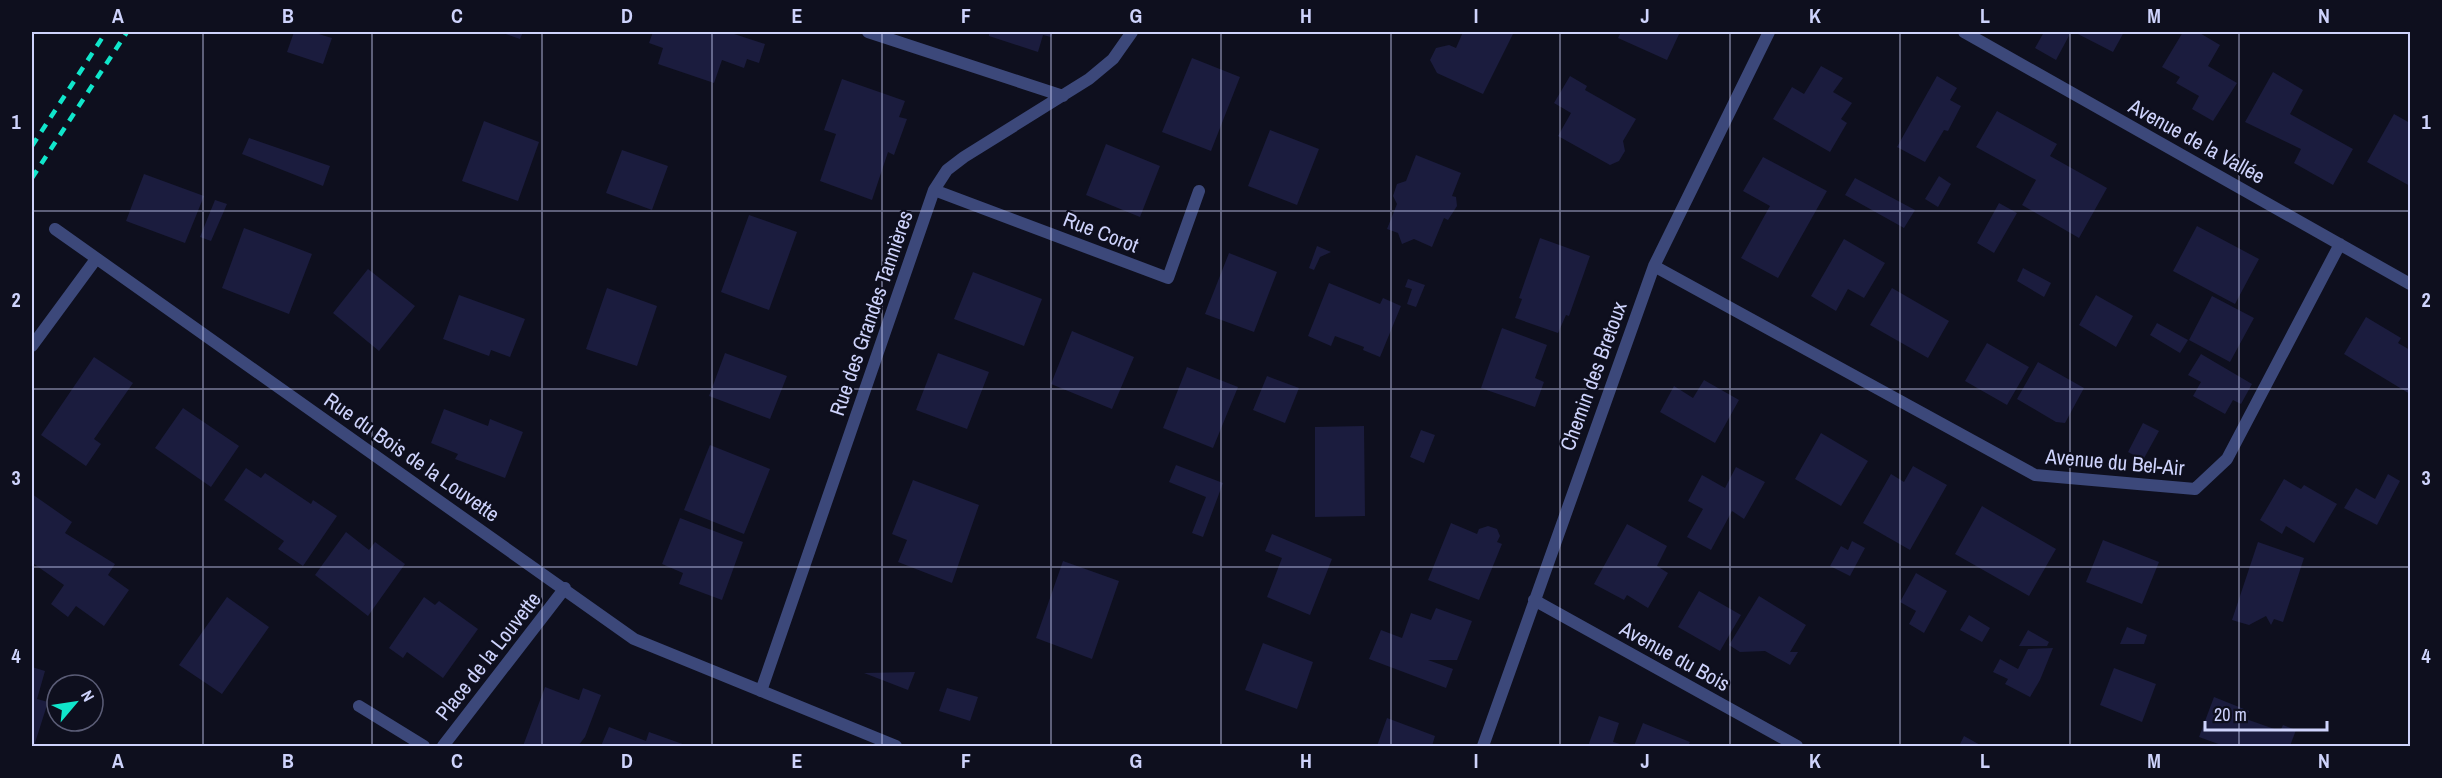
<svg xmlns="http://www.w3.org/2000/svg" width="2442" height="778" font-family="'Archivo Narrow',sans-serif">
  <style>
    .building { fill: #1b1c3e }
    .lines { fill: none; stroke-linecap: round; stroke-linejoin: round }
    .minor { stroke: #3c487a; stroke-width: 12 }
    .rail { stroke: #10e6cb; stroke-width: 4.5; stroke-dasharray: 9 8; stroke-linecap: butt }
    .grid { fill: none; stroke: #ced3fc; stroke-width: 1.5; stroke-opacity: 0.55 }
    .labels { text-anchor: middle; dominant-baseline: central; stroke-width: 4.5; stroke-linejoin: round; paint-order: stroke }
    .street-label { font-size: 21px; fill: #ced3fc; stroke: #0e0f1e }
    .neatline { fill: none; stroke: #ced3fc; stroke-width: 2 }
    .grid-label { font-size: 20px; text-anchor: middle; font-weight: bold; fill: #ced3fc }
  </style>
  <rect width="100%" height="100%" fill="#0e0f1e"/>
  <path class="building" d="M294,32H312L332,38L323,64L287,52Z
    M500,32H523L520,39Z
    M653,32H728L765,44L759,63L747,59L744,68L722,60L714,83L658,64L663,48L649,43Z
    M989,32H1053L1051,37L1043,35L1038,52L989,36Z
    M1463,32H1514L1483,94L1437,73L1430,60L1436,48L1449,45L1456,48Z
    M1621,32H1680L1667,60L1618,38Z
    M2044,32H2071L2056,60L2035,48Z
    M2074,32H2124L2113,52Z
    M2183,32H2198L2220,45L2208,66L2237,83L2213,121L2192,109L2199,96L2176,83L2180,77L2162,67Z
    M1192,58L1240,77L1211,151L1162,132Z
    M1821,66L1843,78L1833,92L1852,103L1841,119L1847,123L1830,152L1773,119L1792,87L1804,94Z
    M2273,72L2303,90L2290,114L2353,149L2333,185L2294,163L2301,149L2245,122Z
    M1570,76L1587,86L1585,90L1636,119L1623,141L1625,151L1619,161L1610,165L1558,136L1571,113L1554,103Z
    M1937,76L1957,88L1950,100L1961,106L1948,131L1944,130L1925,162L1897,147Z
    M842,79L905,101L899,117L907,119L894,155L888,152L872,200L820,181L836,134L824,130Z
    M1997,111L2057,144L2050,156L2107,188L2079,238L2022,205L2036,180L1976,147Z
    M2394,114L2410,123V186L2367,162Z
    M484,121L539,142L518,201L462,181Z
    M1270,130L1319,149L1297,205L1248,186Z
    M249,138L330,166L323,186L242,154Z
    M1106,144L1160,166L1140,217L1086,195Z
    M622,150L668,166L652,210L606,193Z
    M1416,155L1461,173L1452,196L1456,197L1457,206L1448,220L1444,218L1432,247L1414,239L1402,244L1398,233L1387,229L1397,204L1393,196L1397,184L1406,181Z
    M1763,157L1827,191L1778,278L1741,258L1770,206L1743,191Z
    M144,174L204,196L185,243L126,221Z
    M1939,176L1951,184L1938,207L1925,199Z
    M1855,178L1915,210L1904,228L1845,195Z
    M215,200L227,204L211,241L200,237Z
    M1999,203L2017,213L1994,253L1977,243Z
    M749,215L797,232L769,310L721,292Z
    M2197,226L2259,259L2235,304L2173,271Z
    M244,228L312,254L289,314L222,288Z
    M1540,238L1590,256L1569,316L1566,315L1558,333L1515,318L1522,299L1519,298Z
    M1844,239L1885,263L1864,298L1848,289L1836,311L1811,296Z
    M1317,246L1331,252L1320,257L1314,270L1309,268Z
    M1229,253L1277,272L1254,332L1205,314Z
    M2023,268L2051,283L2044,297L2017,281Z
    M368,269L415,306L379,351L333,313Z
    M973,272L1042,299L1024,346L954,319Z
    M1408,279L1425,285L1416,307L1407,304L1412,289L1405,287Z
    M1329,283L1380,304L1383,298L1401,306L1380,357L1363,350L1364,347L1335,336L1331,346L1308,336Z
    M607,288L657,306L637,366L586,349Z
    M1892,288L1949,321L1928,358L1870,325Z
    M459,295L525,319L510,357L491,350L489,356L443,339Z
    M2096,295L2133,316L2116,347L2079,325Z
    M2212,296L2254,318L2230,362L2189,340Z
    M2366,317L2401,338L2398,343L2410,350V394L2344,354Z
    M2157,323L2188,340L2180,353L2150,335Z
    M1502,328L1547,345L1535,378L1544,382L1535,407L1481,388Z
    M1072,331L1134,357L1112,409L1051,384Z
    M1987,343L2029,367L2007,405L1965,381Z
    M725,353L787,376L770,419L709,396Z
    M938,353L989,372L967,429L916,410Z
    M2201,354L2252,384L2241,404L2233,400L2225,414L2193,396L2201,382L2188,375Z
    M94,357L133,383L94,439L101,444L86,466L41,435Z
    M2038,362L2084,388L2065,423L2056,422L2017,399Z
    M1187,367L1238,387L1213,448L1163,428Z
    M1267,376L1299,388L1285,423L1253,410Z
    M1704,380L1739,400L1715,443L1660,412L1674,386L1693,398Z
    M183,408L239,446L211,487L155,448Z
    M444,409L488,426L490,419L523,432L505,478L455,459L458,454L431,443Z
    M2143,423L2159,431L2143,460L2128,452Z
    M1364,426L1365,516L1315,517V427Z
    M1421,430L1435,435L1424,463L1410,457Z
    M1821,433L1868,461L1841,506L1795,479Z
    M710,445L770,469L744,534L684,510Z
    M1176,465L1223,483L1203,537L1192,533L1206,497L1169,482Z
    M1913,466L1947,485L1910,550L1863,523L1891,474L1904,482Z
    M1736,467L1765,482L1744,519L1732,511L1711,550L1687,537L1703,509L1688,501L1702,475L1725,488Z
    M246,468L261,478L265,473L311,504L313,500L337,516L303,566L278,549L284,541L224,500Z
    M2388,474L2400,481L2377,525L2344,508L2356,488L2375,499Z
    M2284,479L2301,489L2304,485L2337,504L2314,543L2286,526L2282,534L2260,520Z
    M913,480L979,505L952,583L898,562L907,540L892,534Z
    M32,494L72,522L65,533L115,564L108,575L129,590L104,626L76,606L68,617L51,604L64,585L34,564L32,567Z
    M1982,506L2056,549L2029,596L1955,554Z
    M680,518L743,542L722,600L679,584L683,573L662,564Z
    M1451,523L1477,534L1479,529L1488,526L1497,529L1500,536L1497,542L1502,544L1479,600L1428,580Z
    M1627,524L1667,546L1657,566L1668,573L1648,608L1627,595L1624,600L1594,584Z
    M346,532L369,550L375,542L405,564L368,616L315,575Z
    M1272,534L1332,559L1310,615L1267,597L1282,558L1265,551Z
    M2103,540L2159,562L2142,604L2086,582Z
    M1852,541L1865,548L1850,576L1830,566L1841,546L1848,550Z
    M2258,542L2304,558L2283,622L2274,619L2271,625L2266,616L2249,625L2232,620Z
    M1063,561L1119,581L1092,659L1036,638Z
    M1916,573L1947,591L1924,633L1909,624L1916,611L1900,602Z
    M1699,591L1741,615L1720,651L1678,627Z
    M1759,596L1806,625L1790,652H1798L1790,665L1765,651L1740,652L1729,645Z
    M227,597L269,627L222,694L179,665Z
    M424,597L435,605L439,601L478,629L443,678L407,652L403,658L389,648Z
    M1436,608L1472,621L1457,660H1428L1453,669L1446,688L1369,659L1381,630L1402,638L1411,613L1431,620Z
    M1969,615L1990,628L1982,642L1960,630Z
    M2127,627L2147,635L2144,644H2120Z
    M2028,630L2049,642L2047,646H2019Z
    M1263,643L1313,662L1297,709L1245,690Z
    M2053,648L2040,680L2030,697L2005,684L2008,679L1993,672L2000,659L2018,669L2028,649Z
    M32,667L45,671L37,699L48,702L34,746H32Z
    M2114,668L2156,684L2142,722L2100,705Z
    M915,672L908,690L864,673Z
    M545,687L579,700L583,688L601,695L585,737L578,746H523Z
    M947,688L978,697L970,721L939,711Z
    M2214,697L2249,711L2246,719L2280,731L2283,725L2296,730L2290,746H2224L2199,737Z
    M1599,716L1619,723L1613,742L1620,744L1619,746H1588Z
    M1387,718L1435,736L1432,746H1377Z
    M1643,723L1690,742L1688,746H1634Z
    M609,727L646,741L649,732L688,746H601Z
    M1964,736L1982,746H1959Z"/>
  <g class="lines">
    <path class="minor" d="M868,32L1063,96
      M1964,32L2410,284
      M934,190L1168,278L1199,191
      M55,229L634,639L896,746
      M1654,266L2035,475L2195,489L2227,459L2340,244
      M32,346L96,259
      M1534,600L1797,746
      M761,691L934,190L947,170L964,157L1089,79L1113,59L1132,32
      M359,706L424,746
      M443,746L565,588
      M1483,746L1654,266L1769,32"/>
    <path class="rail" d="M32,146L106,32
      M32,178L127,32"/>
  </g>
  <path class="grid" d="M203,32V746M372,32V746M542,32V746M712,32V746M882,32V746M1051,32V746M1221,32V746M1391,32V746M1560,32V746M1730,32V746M1900,32V746M2070,32V746M2239,32V746M32,211H2410M32,389H2410M32,567H2410"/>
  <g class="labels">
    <g class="street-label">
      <text transform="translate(2197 141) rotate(29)">Avenue de la Vallée</text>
      <text transform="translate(1101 232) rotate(21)">Rue Corot</text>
      <text transform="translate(871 313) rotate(-71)">Rue des Grandes Tannières</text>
      <text transform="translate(1593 376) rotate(-70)">Chemin des Bretoux</text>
      <text transform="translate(412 457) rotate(35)">Rue du Bois de la Louvette</text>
      <text transform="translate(2115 462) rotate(5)">Avenue du Bel-Air</text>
      <text transform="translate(488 656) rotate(-52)">Place de la Louvette</text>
      <text transform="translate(1675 656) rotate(29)">Avenue du Bois</text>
    </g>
  </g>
  <rect width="2442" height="778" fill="none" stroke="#0e0f1e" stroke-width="66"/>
  <g transform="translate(75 703) rotate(61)"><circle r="28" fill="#0e0f1e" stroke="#5b5d77" stroke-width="1.5"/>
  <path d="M0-4.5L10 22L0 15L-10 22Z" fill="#10e6cb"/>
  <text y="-9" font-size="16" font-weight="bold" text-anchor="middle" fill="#ced3fc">N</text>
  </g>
  <path d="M2205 721v9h122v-9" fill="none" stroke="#ced3fc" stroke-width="3"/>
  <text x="2214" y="721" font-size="18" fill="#ced3fc" stroke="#0e0f1e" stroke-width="4.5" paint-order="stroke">20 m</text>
  <rect x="33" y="33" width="2376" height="712" class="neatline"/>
  <g class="grid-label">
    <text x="118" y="23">A</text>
    <text x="288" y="23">B</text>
    <text x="457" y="23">C</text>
    <text x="627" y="23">D</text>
    <text x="797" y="23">E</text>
    <text x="966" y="23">F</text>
    <text x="1136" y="23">G</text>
    <text x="1306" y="23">H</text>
    <text x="1476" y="23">I</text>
    <text x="1645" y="23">J</text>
    <text x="1815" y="23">K</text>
    <text x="1985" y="23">L</text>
    <text x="2154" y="23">M</text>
    <text x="2324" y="23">N</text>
    <text x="16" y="129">1</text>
    <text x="2426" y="129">1</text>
    <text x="16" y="307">2</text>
    <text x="2426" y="307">2</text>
    <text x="16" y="485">3</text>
    <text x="2426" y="485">3</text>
    <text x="16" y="663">4</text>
    <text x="2426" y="663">4</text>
    <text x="118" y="768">A</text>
    <text x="288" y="768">B</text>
    <text x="457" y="768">C</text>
    <text x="627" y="768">D</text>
    <text x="797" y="768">E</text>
    <text x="966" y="768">F</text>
    <text x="1136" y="768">G</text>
    <text x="1306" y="768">H</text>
    <text x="1476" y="768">I</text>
    <text x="1645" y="768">J</text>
    <text x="1815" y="768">K</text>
    <text x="1985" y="768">L</text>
    <text x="2154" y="768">M</text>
    <text x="2324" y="768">N</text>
  </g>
</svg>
